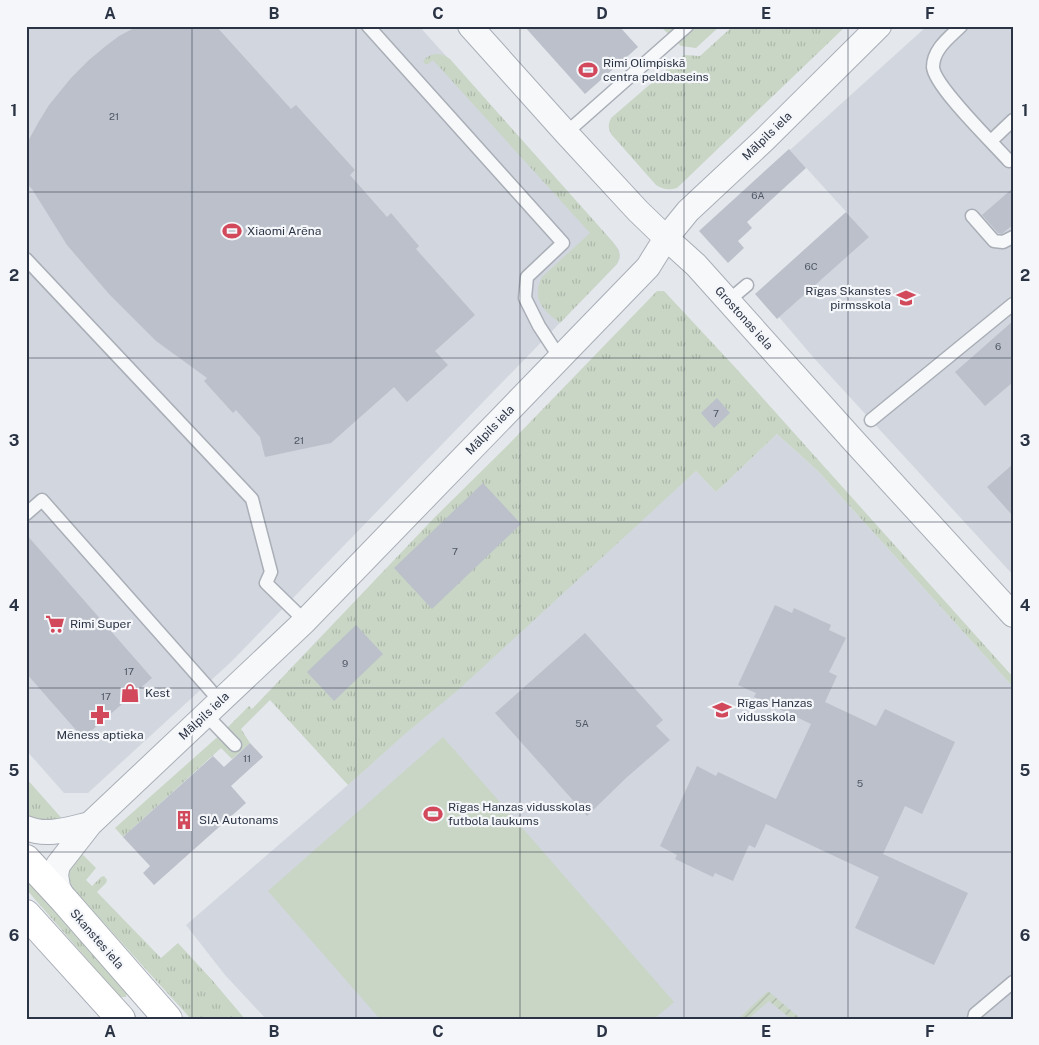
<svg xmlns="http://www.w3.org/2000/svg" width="1039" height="1045" font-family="'Public Sans',sans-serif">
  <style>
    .built { fill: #d2d6de }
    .grass { fill: url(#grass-tufts) }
    .garden { fill: url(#garden-furrows) }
    .pitch { fill: #c9d6c5 }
    .building { fill: #bbc0ca }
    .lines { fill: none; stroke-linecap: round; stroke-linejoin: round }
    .lane-casing { stroke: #a9aeb7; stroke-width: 15 }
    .street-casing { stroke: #a9aeb7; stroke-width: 26 }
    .secondary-casing { stroke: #a9aeb7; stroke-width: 30 }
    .lane { stroke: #f7f8fa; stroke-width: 12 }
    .street { stroke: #f7f8fa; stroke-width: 24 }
    .secondary { stroke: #fff; stroke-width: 28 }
    .grid { fill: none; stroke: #2b3445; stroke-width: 1; stroke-opacity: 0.55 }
    .labels { text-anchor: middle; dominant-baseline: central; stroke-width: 4.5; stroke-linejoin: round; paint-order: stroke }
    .number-label { font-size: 10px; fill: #4f5766 }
    .poi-label { font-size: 12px; fill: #2b3445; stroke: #f4f6f9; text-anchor: start }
    .street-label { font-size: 12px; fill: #2b3445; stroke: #f4f6f9 }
    .neatline { fill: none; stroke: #2b3445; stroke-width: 2 }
    .grid-label { font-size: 16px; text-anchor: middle; font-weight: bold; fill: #2b3445 }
  </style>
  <defs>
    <pattern id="grass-tufts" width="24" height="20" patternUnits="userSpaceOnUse" patternTransform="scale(1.25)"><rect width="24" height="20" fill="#c9d6c5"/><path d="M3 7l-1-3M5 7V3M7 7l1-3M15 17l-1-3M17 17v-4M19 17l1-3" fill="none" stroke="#adb8ab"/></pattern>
    <pattern id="garden-furrows" width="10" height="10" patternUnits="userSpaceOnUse" patternTransform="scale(1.25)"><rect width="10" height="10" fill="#c9d6c5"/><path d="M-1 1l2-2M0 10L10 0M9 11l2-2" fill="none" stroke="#adb8ab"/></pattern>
  </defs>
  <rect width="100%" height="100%" fill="#e4e7ec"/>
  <path class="built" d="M26,26H419L612,241L619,250L620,258L617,264L231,662L88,793H64L26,750Z
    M927,26H1013V575L813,357L779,317L787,310H788V309L795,302H797V301L804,294H805V293L813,286H815L814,285L822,278L823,279V277L831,270H832V269L840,262H841V261L849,254H851L850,253L858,246H859V245L867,238H868L869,237L790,150Z
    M777,434L818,471L1013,687V1019H266L225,975L186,925L341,791L696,471L716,492Z"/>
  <path class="grass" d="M733,26H846L677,188C669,190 664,190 656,185L611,134C608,128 608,124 611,118L684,55L700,56Z
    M436,54L444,55L450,59L612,241C619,250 622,253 617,264L560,323C543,310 531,299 542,277L590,233L433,60L428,64H425L423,61C427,56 431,55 436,54Z
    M657,291H664L733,365L1013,677V687L818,471L777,434L716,492L696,471L458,690L406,733L348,785L270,700L241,729L250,743L232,759L221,748L123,837L115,828L223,732L249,706L252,709L435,517L508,445Z
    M26,778L65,822L26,820Z
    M77,849L96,868L86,880L92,886L101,877L104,876L107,880L106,883L97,892L161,958L178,943L212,980L245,1019H191L72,888L68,876L72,856Z
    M26,879L127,992L126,997H120L26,889Z"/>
  <path class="garden" d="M768,991L801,1019H791L769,1001L748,1019H738Z"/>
  <path class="pitch" d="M660,26H720L696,48L681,46Z
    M443,737L674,1002L654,1019H380L268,891Z"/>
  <path class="building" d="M138,26H216L291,109L296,105L355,170L350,175L387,217L391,213L419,246L416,249L475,315L435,351L448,365L407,402L394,387L331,443L265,457L260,437L236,410L233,413L204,381L207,378L156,341L109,294L67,245L32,189L26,183V145L38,123L49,105L71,78L89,60L107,45L119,36Z
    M524,26H619L638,47L585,94Z
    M789,149L806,168L747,222L752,228L738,241L744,248L728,263L699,231Z
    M1013,188V225L1004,232L1002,234L998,233L982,215Z
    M846,212L869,237L777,319L755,294Z
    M1013,321V382L985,406L955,372Z
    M717,398L730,413L714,428L701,413Z
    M1013,464V516L987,487Z
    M483,483L521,524L432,609L394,568Z
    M26,534L152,678L83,738L26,673Z
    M775,605L792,613L794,608L831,625L829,630L846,638L829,672L837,676L825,702L876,726L885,709L955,742L922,814L905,806L883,854L968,893L934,965L855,928L879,877L766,824L755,848L749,845L733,881L715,873L713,877L675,859L677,855L660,846L697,766L716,776L718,772L776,799L811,724L754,697L756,693L738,685Z
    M356,625L383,654L334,701L307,672Z
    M585,633L663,720L656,726L670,740L626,778L587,816L495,713Z
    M250,743L263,757L231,786L246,803L154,885L143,873L150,866L123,837L213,756L224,767Z"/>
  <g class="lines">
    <g class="lane-casing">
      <path id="lane" d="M368,26L563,243L527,277L525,298L539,326L560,358
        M961,26C950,37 933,49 933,67C934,86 994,144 1009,161
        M566,133L687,26
        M991,141L1013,120
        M972,216L994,241L1003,242L1013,237
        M26,259L252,499L271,572L266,583L305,621
        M728,301L747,285
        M871,420L1013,304
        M26,514L42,500L220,701
        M205,714L235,745
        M974,1019L975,1014L1013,982"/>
    </g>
    <g class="street-casing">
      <path id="street" d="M470,26L566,133L638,211L666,238L696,265L852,439L1013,615
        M26,828C47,837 69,829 90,824
        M64,900L58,887L56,875L58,865L90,824L305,621L648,267L666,238L688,211L764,140L879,26"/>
    </g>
    <g class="secondary-casing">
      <path id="secondary" d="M26,859L64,900L168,1019
        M26,914L121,1019"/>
    </g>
    <use href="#lane" class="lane"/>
    <use href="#street" class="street"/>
    <use href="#secondary" class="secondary"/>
  </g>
  <path class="grid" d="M192,26V1019M356,26V1019M520,26V1019M684,26V1019M848,26V1019M26,192H1013M26,358H1013M26,522H1013M26,688H1013M26,852H1013"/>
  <defs>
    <g id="stadium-bare" transform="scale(1.5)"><path d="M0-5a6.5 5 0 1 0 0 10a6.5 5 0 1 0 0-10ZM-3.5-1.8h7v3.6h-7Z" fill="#d1495b" stroke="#f4f6f9" stroke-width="2.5" paint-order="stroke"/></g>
    <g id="school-bare" transform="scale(1.5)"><path d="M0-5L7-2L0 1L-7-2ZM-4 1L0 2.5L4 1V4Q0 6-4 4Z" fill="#d1495b" stroke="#f4f6f9" stroke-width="2.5" paint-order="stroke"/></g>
    <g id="supermarket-bare" transform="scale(1.5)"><path d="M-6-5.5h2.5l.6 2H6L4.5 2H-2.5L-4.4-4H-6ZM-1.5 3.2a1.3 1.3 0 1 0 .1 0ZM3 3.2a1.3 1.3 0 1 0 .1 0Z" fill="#d1495b" stroke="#f4f6f9" stroke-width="2.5" paint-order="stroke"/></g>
    <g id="shop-bare" transform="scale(1.5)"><path d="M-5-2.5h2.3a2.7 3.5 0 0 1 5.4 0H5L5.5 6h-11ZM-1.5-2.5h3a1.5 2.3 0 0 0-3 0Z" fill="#d1495b" stroke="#f4f6f9" stroke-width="2.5" paint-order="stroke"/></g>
    <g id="pharmacy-bare" transform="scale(1.5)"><path d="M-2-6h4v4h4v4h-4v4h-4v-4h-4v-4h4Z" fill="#d1495b" stroke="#f4f6f9" stroke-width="2.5" paint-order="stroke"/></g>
    <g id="building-bare" transform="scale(1.5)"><path d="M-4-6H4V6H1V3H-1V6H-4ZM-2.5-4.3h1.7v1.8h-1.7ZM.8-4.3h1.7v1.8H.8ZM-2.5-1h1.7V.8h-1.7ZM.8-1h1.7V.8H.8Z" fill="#d1495b" stroke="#f4f6f9" stroke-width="2.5" paint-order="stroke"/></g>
  </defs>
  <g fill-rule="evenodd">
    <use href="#stadium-bare" x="588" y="70"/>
    <use href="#stadium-bare" x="232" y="231"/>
    <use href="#school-bare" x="906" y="298"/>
    <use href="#supermarket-bare" x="55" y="624"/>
    <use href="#shop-bare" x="130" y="693"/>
    <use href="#school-bare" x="722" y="710"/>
    <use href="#pharmacy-bare" x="100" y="715"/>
    <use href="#stadium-bare" x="433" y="814"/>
    <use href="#building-bare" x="184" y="820"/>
  </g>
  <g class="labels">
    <g class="number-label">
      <text x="114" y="116">21</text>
      <text x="758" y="195">6A</text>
      <text x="811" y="266">6C</text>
      <text x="998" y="346">6</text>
      <text x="716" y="413">7</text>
      <text x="299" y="440">21</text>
      <text x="455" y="551">7</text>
      <text x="345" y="663">9</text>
      <text x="129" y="671">17</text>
      <text x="106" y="696">17</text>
      <text x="582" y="723">5A</text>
      <text x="247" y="758">11</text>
      <text x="860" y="783">5</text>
    </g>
    <g class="poi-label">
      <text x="603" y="63">Rimi Olimpiskā<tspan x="603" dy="14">centra peldbaseins</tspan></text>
      <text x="247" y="231">Xiaomi Arēna</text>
      <text x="891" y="291" text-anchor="end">Rīgas Skanstes<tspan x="891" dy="14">pirmsskola</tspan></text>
      <text x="70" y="624">Rimi Super</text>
      <text x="145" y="693">Kest</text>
      <text x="737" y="703">Rīgas Hanzas<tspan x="737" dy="14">vidusskola</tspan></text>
      <text x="100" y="735" text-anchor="middle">Mēness aptieka</text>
      <text x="448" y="807">Rīgas Hanzas vidusskolas<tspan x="448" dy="14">futbola laukums</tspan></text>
      <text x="199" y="820">SIA Autonams</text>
    </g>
    <g class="street-label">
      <text transform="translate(767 136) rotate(-44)">Mālpils iela</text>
      <text transform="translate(744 318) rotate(48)">Grostonas iela</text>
      <text transform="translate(490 430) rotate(-46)">Mālpils iela</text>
      <text transform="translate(204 716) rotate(-43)">Mālpils iela</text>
      <text transform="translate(97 939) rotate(49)">Skanstes iela</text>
    </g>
  </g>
  <rect width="1039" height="1045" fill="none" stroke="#f4f6f9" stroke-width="55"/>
  <rect x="28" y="28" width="984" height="990" class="neatline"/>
  <g class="grid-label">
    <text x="110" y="19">A</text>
    <text x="274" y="19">B</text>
    <text x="438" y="19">C</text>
    <text x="602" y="19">D</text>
    <text x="766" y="19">E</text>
    <text x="930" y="19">F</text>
    <text x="14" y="116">1</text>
    <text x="1025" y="116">1</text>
    <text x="14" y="281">2</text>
    <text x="1025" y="281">2</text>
    <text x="14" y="446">3</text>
    <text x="1025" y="446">3</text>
    <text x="14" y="611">4</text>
    <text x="1025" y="611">4</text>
    <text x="14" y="776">5</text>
    <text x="1025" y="776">5</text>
    <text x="14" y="941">6</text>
    <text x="1025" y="941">6</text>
    <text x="110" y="1037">A</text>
    <text x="274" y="1037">B</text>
    <text x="438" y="1037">C</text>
    <text x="602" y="1037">D</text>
    <text x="766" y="1037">E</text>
    <text x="930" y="1037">F</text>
  </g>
</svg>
